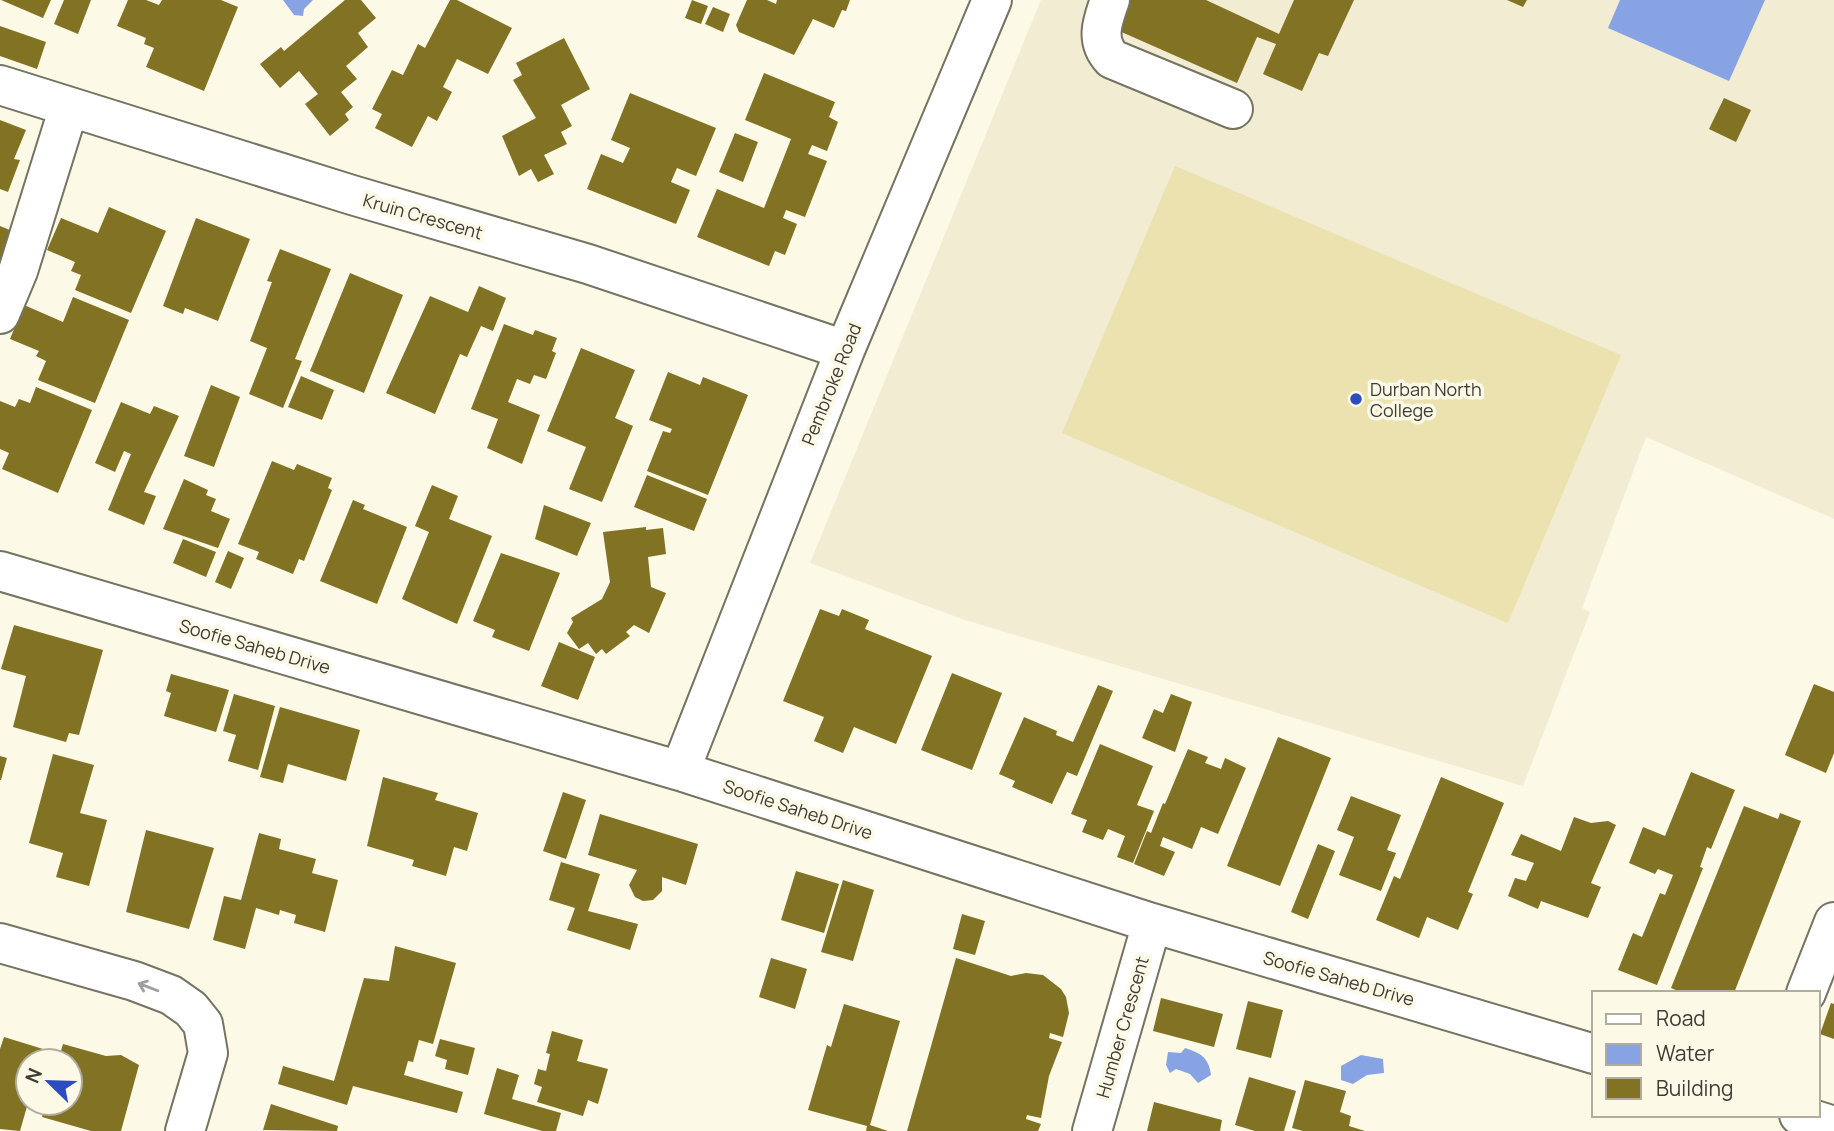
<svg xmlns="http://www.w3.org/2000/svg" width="1834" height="1131" font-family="Manrope,sans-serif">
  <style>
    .built { fill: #f1ecd2 }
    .garden { fill: #ebe2af }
    .water { fill: #88a3e4 }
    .building { fill: #817323 }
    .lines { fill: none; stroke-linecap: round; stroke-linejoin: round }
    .minor-casing { stroke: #757362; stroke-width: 42 }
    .minor { stroke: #fff; stroke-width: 38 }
    .oneway { stroke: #9e9e9a }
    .poi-dot { fill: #2b4dbd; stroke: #fcf9e6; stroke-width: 2.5 }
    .labels { text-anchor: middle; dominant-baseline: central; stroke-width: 7; stroke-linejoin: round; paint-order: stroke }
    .street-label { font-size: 18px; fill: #3d3c35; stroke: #fcf9e6 }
    .poi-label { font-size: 18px; fill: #3d3c35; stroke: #fcf9e6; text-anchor: start }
  </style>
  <rect width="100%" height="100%" fill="#fcf9e6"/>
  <path class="built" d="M1041,0H1834V519L1646,437L1582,608L1590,612L1523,786L965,620L810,563Z"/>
  <path class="garden" d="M1175,166L1621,355L1508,623L1062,433Z"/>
  <path class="water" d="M283,0H313L304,9L303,16L294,15Z
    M1620,0H1765L1729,81L1608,28Z
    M1185,1048C1201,1053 1209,1058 1211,1075L1198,1083L1190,1074L1176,1069L1170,1073L1166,1065L1168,1052L1181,1053Z
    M1361,1055L1383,1059L1384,1073L1367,1075L1353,1084L1341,1080V1066Z"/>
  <path class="building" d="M1,0H51L43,18Z
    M64,0H91L78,34L54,24Z
    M128,0H146L159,5L162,0H221L238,7L204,91L146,67L154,48L144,44L146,38L117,26Z
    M345,0H361L376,18L358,33L368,47L346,66L357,79L341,92L353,107L345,114L349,120L330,136L305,104L318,94L299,71L280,88L260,64L281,47L284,51Z
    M450,0H457L512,28L488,74L457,59L443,87L452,92L437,121L428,116L412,147L375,128L382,114L372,109L392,70L403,75L418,44L425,48Z
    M692,0L708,6L701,24L685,18Z
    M747,0H767L776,4L777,0H850L846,11L842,10L834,28L813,19L794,55L739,32L736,25Z
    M1130,0H1206L1279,34L1294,0H1354L1328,56L1319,53L1302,91L1263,74L1276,44L1257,37L1237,83L1117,30Z
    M1507,0H1527L1523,7Z
    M713,7L730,14L723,32L705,24Z
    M0,26L46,42L37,69L0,56Z
    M564,38L590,89L561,105L572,126L561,132L567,144L544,155L554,174L538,182L531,169L519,176L502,136L536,118L513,80L522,75L516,63Z
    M764,73L835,102L829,117L838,122L827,151L812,145L808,154L827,161L805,217L786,210L783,218L797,224L785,255L775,251L769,266L697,237L717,189L764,208L791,139L745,120Z
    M630,93L716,128L696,176L677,168L671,182L690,190L676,224L587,189L601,154L623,163L630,148L611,140Z
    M1724,98L1751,110L1736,142L1709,129Z
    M0,120L26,130L14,159L20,160L8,192L0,189Z
    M735,133L758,142L743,182L719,172Z
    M109,207L166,231L131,313L75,290L81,275L71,271L75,262L47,250L61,218L98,233Z
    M196,218L250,239L218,321L185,308L183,314L163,306Z
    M0,226L17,233L0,267Z
    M280,249L331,269L295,359L302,361L283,408L249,394L267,348L250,341L272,282L267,281Z
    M350,273L403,295L364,393L310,371Z
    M479,286L506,298L493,331L481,326L467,357L460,354L435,414L386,393L430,296L468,312Z
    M73,297L129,320L95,403L38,380L46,361L36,356L39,351L10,339L24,305L63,322Z
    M504,324L533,335L535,330L557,338L552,351L556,353L546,379L534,375L530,384L517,379L508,402L540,415L522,464L487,448L498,419L471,409Z
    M581,348L635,370L615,418L633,426L602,502L569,489L586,447L547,431Z
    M668,372L700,385L703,377L748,395L708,495L647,471L663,431L670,433L672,429L649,420Z
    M301,376L334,390L322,420L288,407Z
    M211,385L240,397L214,467L184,456Z
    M36,387L92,410L58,493L2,469L9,453L0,449V401L15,407L19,399L30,403Z
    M121,402L150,414L154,406L179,416L144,492L156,496L144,525L108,510L131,454L124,451L115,472L95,463Z
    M272,461L294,470L297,464L332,478L328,488L332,490L304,561L299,559L293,574L256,559L259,552L238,544Z
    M647,475L707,499L694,531L634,507Z
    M184,479L208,490L206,495L216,499L211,511L230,519L218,548L163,529Z
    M432,485L458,496L449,519L492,536L457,624L402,599L429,532L415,526Z
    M353,500L365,505L363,509L407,527L377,604L320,581Z
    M544,505L591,523L577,556L535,539Z
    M646,527V530L663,528L666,554L648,557L651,587L666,593L649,633L634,625L626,632L630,636L606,654L602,649L596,654L588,643L579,649L567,633L573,622L571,618L602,599L610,582L603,532Z
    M183,539L216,552L206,577L173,563Z
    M228,551L244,558L231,589L215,582Z
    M501,553L560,573L529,651L492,637L495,630L473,621Z
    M820,609L839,616L842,609L869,620L865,629L932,656L896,744L854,727L843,753L814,741L824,717L783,701Z
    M14,625L103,650L79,735L69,733L66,742L13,727L26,676L1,669Z
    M559,642L595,657L578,700L541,686Z
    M952,673L1002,693L972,770L921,750Z
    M171,674L229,690L216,732L164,716L171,693L166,691Z
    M1814,684L1834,692V753L1826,773L1785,755Z
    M1098,685L1113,691L1077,776L1067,772L1052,804L1012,787L1015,781L999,774L1024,717L1057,731L1056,735L1073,742Z
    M234,694L275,706L258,770L228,761L236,735L223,731Z
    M1171,694L1192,702L1175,752L1142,738L1154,709L1163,713Z
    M280,707L360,730L346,781L288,764L283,783L260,777Z
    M1278,737L1331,758L1280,886L1227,866Z
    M1100,744L1153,766L1137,805L1154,811L1133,863L1117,857L1125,836L1108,829L1103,840L1082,832L1087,820L1071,814Z
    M1188,749L1208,757L1205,763L1221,769L1225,758L1246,768L1218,834L1201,827L1192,849L1163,837L1160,846L1175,852L1164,876L1134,864L1147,831L1151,833L1163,803L1165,804Z
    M53,754L94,765L80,813L107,820L89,886L56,877L63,853L29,843Z
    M0,756L7,758L1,780H0Z
    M1691,772L1735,790L1711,849L1707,847L1700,867L1703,868L1657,985L1618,970L1633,933L1642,937L1660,893L1665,895L1673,875L1658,869L1655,874L1629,863L1643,827L1665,836Z
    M383,777L438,793L435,800L478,813L467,851L454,847L446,876L412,866L414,860L367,846Z
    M1441,777L1504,803L1468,892L1473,894L1458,930L1427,917L1419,938L1376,920L1394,876L1400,879Z
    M563,792L586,800L566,859L543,851Z
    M1351,796L1401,815L1387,850L1396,853L1381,891L1339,875L1354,837L1337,830Z
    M1744,806L1778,819L1780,813L1801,821L1734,993H1683L1671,988Z
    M600,814L698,844L686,885L662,877V891L653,900L643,901L635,897L629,885L637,870L588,855Z
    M1574,817L1591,823L1608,821L1616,825L1591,883L1601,887L1588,918L1541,901L1538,909L1508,896L1515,878L1526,881L1534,863L1511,855L1521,834L1561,851Z
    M146,830L214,848L189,929L126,912Z
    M259,833L281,839L279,849L316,859L312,873L338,880L325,932L294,923L296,915L280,910L279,915L256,908L245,949L213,940L224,896L241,900Z
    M1318,844L1335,851L1308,919L1291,912Z
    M561,862L600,874L588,911L638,924L630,950L567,930L575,908L549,900Z
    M796,871L839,884L824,933L781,920Z
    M843,880L874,890L853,961L821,952Z
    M962,914L985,921L975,955L953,949Z
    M395,946L456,963L433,1044L419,1040L413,1062L408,1061L404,1075L463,1092L457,1113L353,1086L347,1105L278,1084L283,1066L334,1081L364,978L389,981Z
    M771,958L807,969L795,1009L759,997Z
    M956,958L1011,976L1026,973L1043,975L1061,989L1066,997L1069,1013L1063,1037L1050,1033L1049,1038L1062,1042L1049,1076L1041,1118L1027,1115L1026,1119L1041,1124L1038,1131H907Z
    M1161,998L1223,1014L1214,1047L1153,1031Z
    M1248,1001L1283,1010L1271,1058L1236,1049Z
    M1831,1003L1834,1004V1039L1820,1034Z
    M844,1004L900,1021L870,1125L888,1131H866L867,1126L808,1110L827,1045L831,1047Z
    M552,1031L583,1040L577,1061L608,1069L598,1104L588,1100L583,1116L537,1102L542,1087L534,1084L538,1069L546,1071L550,1054L546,1053Z
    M4,1037L43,1049L40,1061H28V1103L20,1131L0,1129V1049Z
    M440,1039L475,1048L468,1075L445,1069L447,1060L435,1056Z
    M63,1044L106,1056L121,1055L139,1065L121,1131H91L42,1117L46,1103H70V1061H58Z
    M497,1068L519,1075L512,1099L561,1113L556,1131H542L484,1114Z
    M1249,1077L1296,1091L1284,1131H1255L1235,1125Z
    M1305,1080L1346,1091L1340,1112L1351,1116L1349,1126L1365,1131H1303L1292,1128Z
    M1154,1102L1222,1120L1220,1131H1147Z
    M271,1104L338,1126L337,1131L263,1130Z"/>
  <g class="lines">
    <g class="minor-casing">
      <path id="minor" d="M1110,0C1102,22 1095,41 1112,59L1233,109
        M0,85L352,195L588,264L845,350
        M0,314L18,271L69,107
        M0,571L680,771L1152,923L1594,1054
        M680,771L845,350L992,0
        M0,943L134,981L171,995L191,1009L203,1024L208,1053L185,1131
        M1806,993L1834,922
        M1799,1115L1834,1126
        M1092,1131L1152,923"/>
    </g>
    <use href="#minor" class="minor"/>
  </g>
  <defs><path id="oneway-shaft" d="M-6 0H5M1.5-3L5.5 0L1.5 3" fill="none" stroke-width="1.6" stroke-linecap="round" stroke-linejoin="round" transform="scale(1.75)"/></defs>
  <use class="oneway" href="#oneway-shaft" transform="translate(148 987) rotate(-159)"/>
  <circle class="poi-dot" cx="1356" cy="399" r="7"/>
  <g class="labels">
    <g class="street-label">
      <text transform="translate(423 216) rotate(16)">Kruin Crescent</text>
      <text transform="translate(831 384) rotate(-68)">Pembroke Road</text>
      <text transform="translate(255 646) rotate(16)">Soofie Saheb Drive</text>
      <text transform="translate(798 809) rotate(18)">Soofie Saheb Drive</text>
      <text transform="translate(1339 978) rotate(16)">Soofie Saheb Drive</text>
      <text transform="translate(1122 1027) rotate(-74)">Humber Crescent</text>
    </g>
    <g class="poi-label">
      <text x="1370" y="389">Durban North<tspan x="1370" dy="21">College</tspan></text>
    </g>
  </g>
  <rect x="1592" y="991" width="228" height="126" fill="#fcf9e6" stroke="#b0ad9f" stroke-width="2"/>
  <rect x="1606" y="1014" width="35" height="10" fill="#ffffff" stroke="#b0ad9f" stroke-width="2"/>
  <text x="1656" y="1026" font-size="21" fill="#3d3c35">Road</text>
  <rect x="1606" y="1044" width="35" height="21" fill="#88a3e4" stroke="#b0ad9f" stroke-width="2"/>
  <text x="1656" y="1061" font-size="21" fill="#3d3c35">Water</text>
  <rect x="1606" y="1078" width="35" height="21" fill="#817323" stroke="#b0ad9f" stroke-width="2"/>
  <text x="1656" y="1096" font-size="21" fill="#3d3c35">Building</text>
  <g transform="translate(49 1082) rotate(293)"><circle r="33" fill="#fcf9e6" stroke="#b0ad9f" stroke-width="2"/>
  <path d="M0-5L12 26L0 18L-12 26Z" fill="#2b4dbd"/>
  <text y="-10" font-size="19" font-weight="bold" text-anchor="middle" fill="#3d3c35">N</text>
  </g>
</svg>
